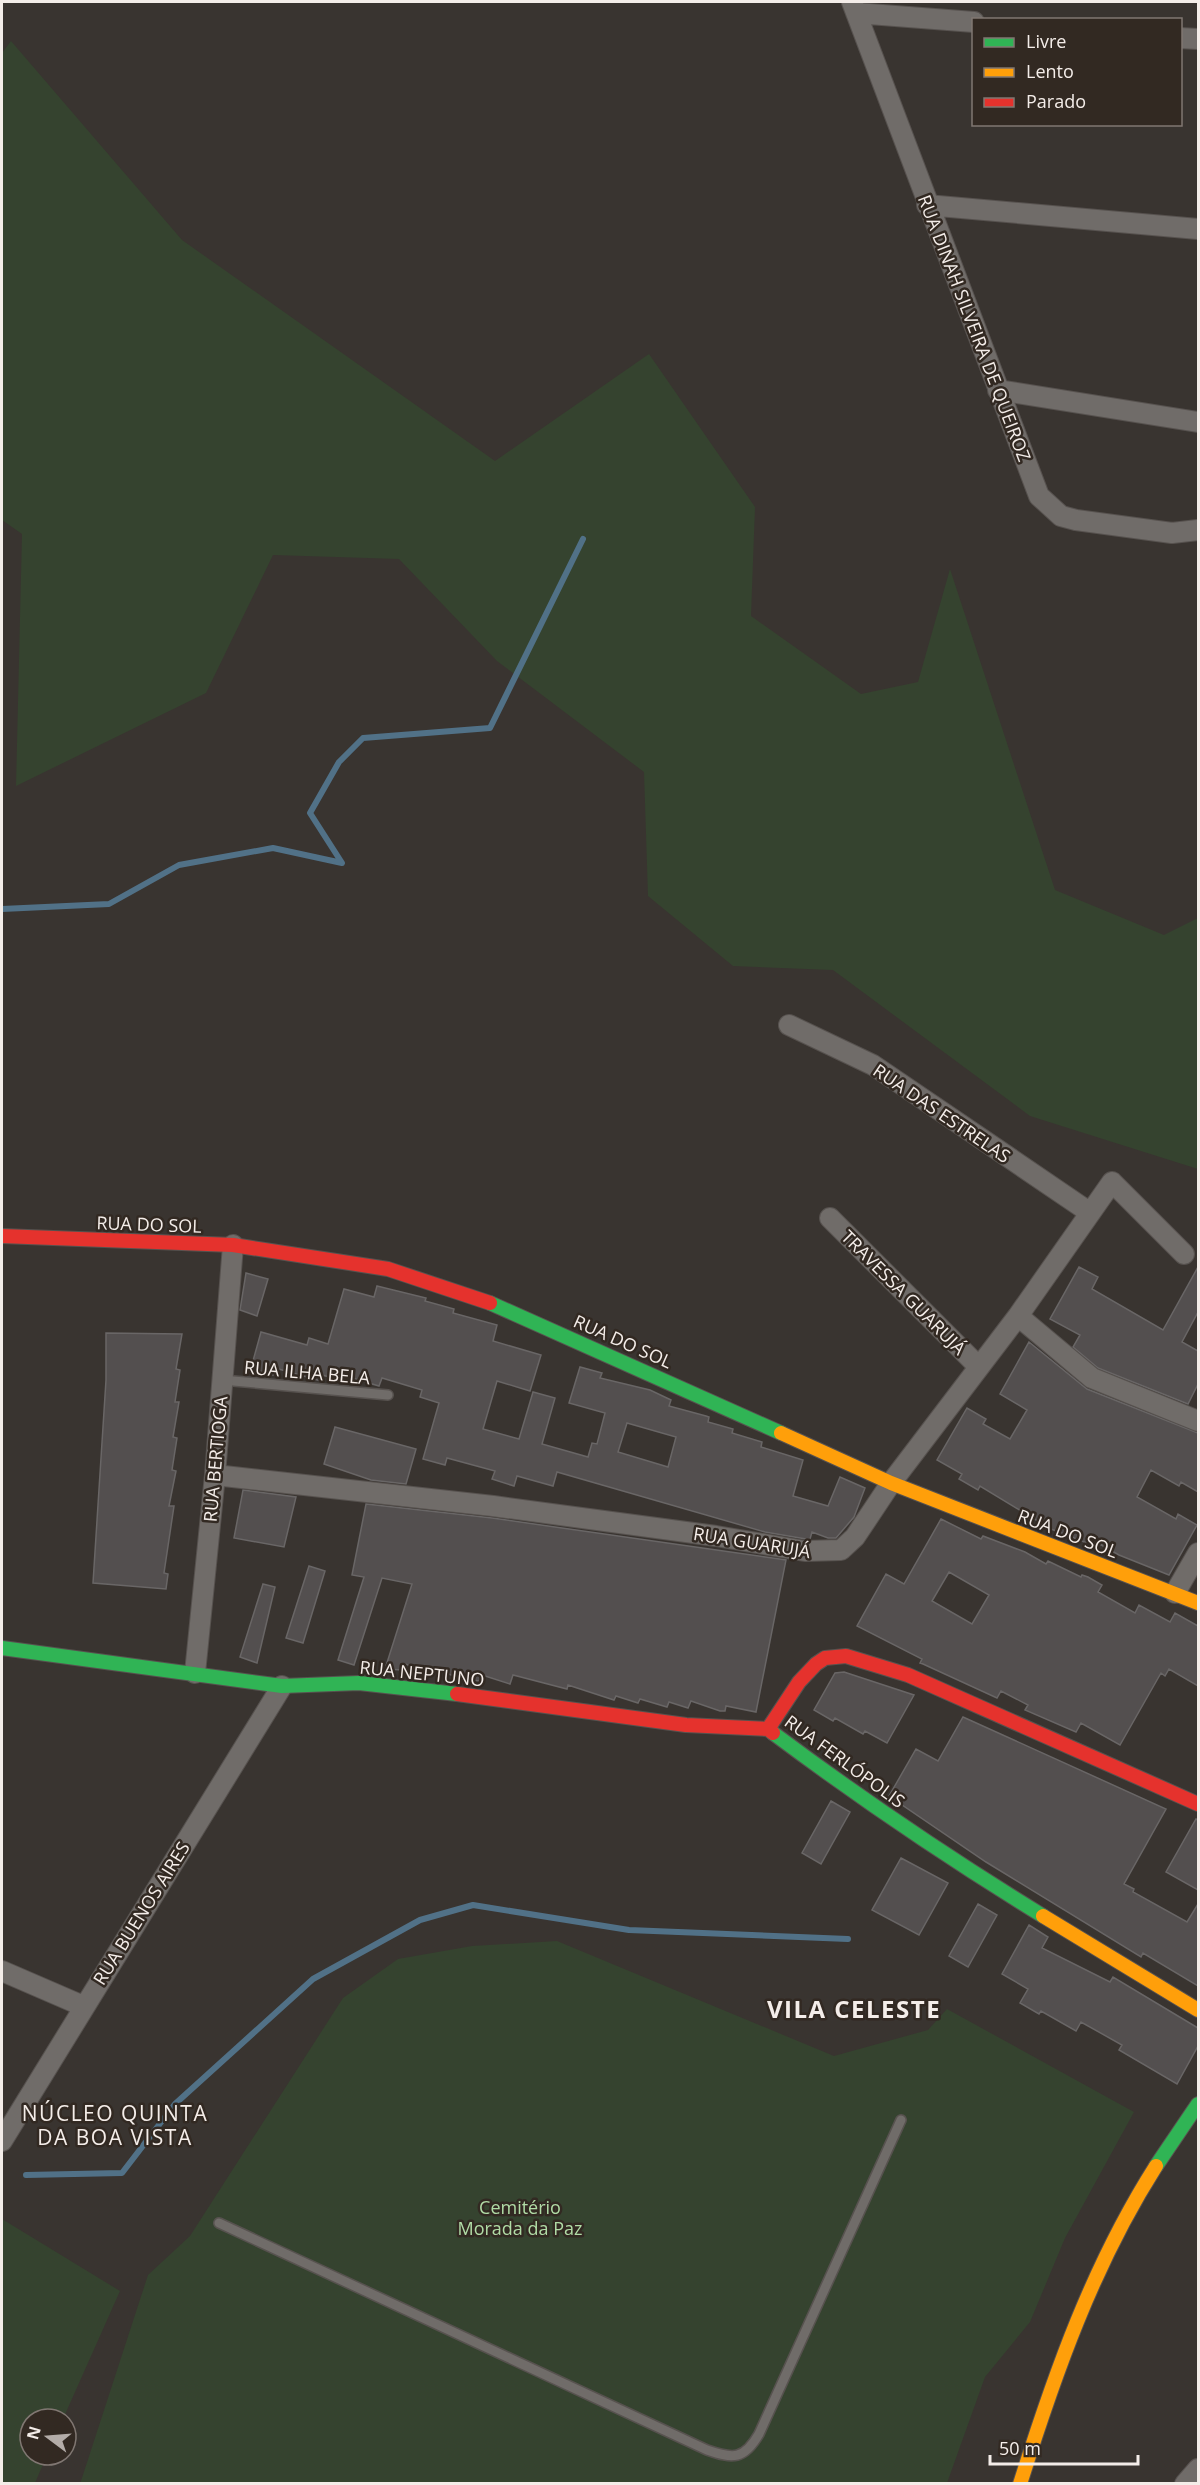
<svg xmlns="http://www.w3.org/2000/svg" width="1200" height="2485" font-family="'Open Sans',sans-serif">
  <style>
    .green { fill: #35432f }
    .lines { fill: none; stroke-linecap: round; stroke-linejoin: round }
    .stream { stroke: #517187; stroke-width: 6 }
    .building { fill: #534f4f; stroke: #696666; stroke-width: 1.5; fill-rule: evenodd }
    .lane-casing { stroke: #57524f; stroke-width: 12 }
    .street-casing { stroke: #57524f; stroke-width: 22 }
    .fast-casing { stroke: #57524f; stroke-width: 16 }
    .slow-casing { stroke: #57524f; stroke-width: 16 }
    .jam-casing { stroke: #57524f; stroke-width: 16 }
    .lane { stroke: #706c69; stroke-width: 9 }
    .street { stroke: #706c69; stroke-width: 20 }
    .fast { stroke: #30b455; stroke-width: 14 }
    .slow { stroke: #ff9f0a; stroke-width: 14 }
    .jam { stroke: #e5322d; stroke-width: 14 }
    .labels { text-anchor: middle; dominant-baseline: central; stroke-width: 5; stroke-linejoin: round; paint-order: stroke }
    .street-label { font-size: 18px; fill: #f4ede9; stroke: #322922 }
    .park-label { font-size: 18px; fill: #b1dca6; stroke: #322922 }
    .quarter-label { font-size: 21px; letter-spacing: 1.5px; fill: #f4ede9; stroke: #322922 }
    .district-label { font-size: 24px; font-weight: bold; letter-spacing: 1.5px; fill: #f4ede9; stroke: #322922 }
  </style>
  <rect width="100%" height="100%" fill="#393430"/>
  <path class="green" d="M11,41L182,240L495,461L649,354L755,507L751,616L861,694L918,682L950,569L1055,890L1164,935L1198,918V1169L1030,1116L833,970L733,966L648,896L644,772L497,661L399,559L273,555L206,693L16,786L22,534L2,520V53Z
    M557,1941L834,2056L928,2030L947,2009L1134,2112L1065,2238L1030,2322L985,2377L947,2483L80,2484L148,2275L190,2236L343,1998L398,1959L472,1946Z
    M2,2219L120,2291L63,2419H30V2455H47L35,2483H2Z"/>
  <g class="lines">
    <path class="stream" d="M2,909L109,904L179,865L273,848L342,863L310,813L339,762L363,738L490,728L583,539
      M26,2175L122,2173L175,2104L313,1979L420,1920L473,1905L629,1930L848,1939"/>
  </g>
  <path class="building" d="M1079,1267L1098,1277L1092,1289L1163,1330L1198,1267V1312L1182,1342L1198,1351V1384L1188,1404L1098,1368L1073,1347L1080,1335L1050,1319Z
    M246,1273L268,1279L257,1316L240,1310Z
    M377,1286L426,1298L425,1301L454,1309L453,1313L497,1325L493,1341L541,1355L530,1391L497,1381L483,1429L519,1439L533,1392L555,1398L542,1444L588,1457L592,1443L597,1444L605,1413L569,1403L580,1367L602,1373L600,1378L650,1390L671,1400L669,1406L706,1416L709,1417L708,1422L733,1429L732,1433L762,1442L761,1447L803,1460L793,1496L828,1506L840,1477L865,1488L854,1517L836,1538H828L812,1532L810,1539H806L765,1532L557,1472L553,1486L517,1476L514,1486L492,1479L495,1471L447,1458L445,1465L423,1459L439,1403L420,1397L422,1390L382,1378L379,1386L352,1378L351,1383L322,1375L321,1381L275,1368L273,1375L251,1368L261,1332L307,1345L309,1338L328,1344L344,1289L374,1297ZM627,1423L676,1437L668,1467L618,1452Z
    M106,1333L182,1334L176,1369L180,1370L175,1402H179L173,1437L177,1438L172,1470L176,1471L169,1506H174L164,1573L168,1574L166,1589L93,1583L106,1380Z
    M1029,1342L1087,1389L1198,1433V1492L1181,1482L1179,1486L1151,1470L1137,1497L1176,1519L1178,1514L1197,1525L1169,1575L1119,1555L1089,1538L1087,1543L1051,1529L980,1486L978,1490L959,1479L962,1474L937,1460L967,1408L986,1419L983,1424L1010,1439L1027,1410L1000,1394Z
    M335,1427L416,1449L406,1484L371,1480L324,1464Z
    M243,1490L296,1497L284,1547L234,1538Z
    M366,1504L492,1518L786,1560L756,1712L726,1706L725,1711H720L691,1701L688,1708L669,1702L667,1707L640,1699L638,1703L616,1696L614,1700L568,1685L567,1689L513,1675L510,1684L482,1675L480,1681L462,1679L427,1666L426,1671L405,1664L403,1670L385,1669L412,1584L382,1578L354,1665L338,1660L364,1577L352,1575Z
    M941,1519L981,1539L983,1536L1025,1552L1046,1564L1048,1561L1081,1577L1082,1575L1088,1577L1102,1585L1098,1592L1135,1613L1139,1605L1170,1622L1175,1613L1198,1626V1686L1169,1669L1165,1676L1161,1673L1120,1745L1081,1723L1076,1732L1025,1710L1028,1705L1001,1691L997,1698L923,1664L920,1663L922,1659L857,1626L886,1574L904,1584ZM949,1572L989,1595L972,1624L932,1601Z
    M309,1566L325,1571L303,1643L286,1638Z
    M263,1584L275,1587L257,1663L240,1657Z
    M844,1672L914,1695L887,1743L865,1731L863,1734L835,1718L833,1721L814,1710L835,1673Z
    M963,1717L1166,1809L1124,1884L1134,1889L1133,1892L1187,1922L1198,1904V1986L1143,1953L1141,1957L986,1862L889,1796L916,1749L938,1761Z
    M831,1801L850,1812L821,1864L802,1853Z
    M1196,1819L1198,1820V1890L1166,1872Z
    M901,1858L948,1883L919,1935L872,1910Z
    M978,1904L997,1915L968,1967L949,1956Z
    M1029,1925L1048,1937L1042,1948L1110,1982L1113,1977L1198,2028V2046L1177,2084L1119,2050L1122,2045L1081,2022L1076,2031L1041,2011L1039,2014L1020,2003L1028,1989L1002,1974Z"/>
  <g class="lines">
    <g class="lane-casing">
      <path id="lane" d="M222,1380L388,1395
        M219,2223L707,2450C733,2459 744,2460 759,2434L901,2120"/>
    </g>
    <g class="street-casing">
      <path id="street" d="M852,2L1039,496L1061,516L1076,520L1172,533L1198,530
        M856,13L974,22
        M1180,38L1198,39
        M927,205L1198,229
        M998,390L1198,422
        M789,1025L873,1065L1089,1212
        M830,1218L979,1367
        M1018,1316L1092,1378L1198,1421
        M215,1475L493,1506L716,1536L805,1551L841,1550L855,1537L891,1483L1018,1316L1112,1182L1184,1254
        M1175,1593L1198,1553
        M195,1673L215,1475L233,1245
        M2,1971L83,2006
        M2,2141L282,1686
        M1185,2484L1198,2469"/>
    </g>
    <g class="fast-casing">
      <path id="fast" d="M490,1303L781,1433
        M2,1648L282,1686L359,1683L457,1694
        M773,1733C860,1798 950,1859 1043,1916
        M1156,2166L1198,2104"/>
    </g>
    <g class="slow-casing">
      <path id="slow" d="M781,1433L891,1483L1198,1603
        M1043,1916L1198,2010
        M1020,2484C1055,2373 1093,2265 1156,2166"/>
    </g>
    <g class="jam-casing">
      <path id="jam" d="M2,1236L233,1245L388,1269L490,1303
        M457,1694L686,1725L768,1729
        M773,1733L768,1729L799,1682L816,1664L825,1658L846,1656L908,1675L1198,1804"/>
    </g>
    <use href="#lane" class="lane"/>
    <use href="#street" class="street"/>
    <use href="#fast" class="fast"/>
    <use href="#slow" class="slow"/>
    <use href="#jam" class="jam"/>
  </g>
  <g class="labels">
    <g class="street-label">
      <text transform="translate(975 328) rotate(69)">RUA DINAH SILVEIRA DE QUEIROZ</text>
      <text transform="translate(942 1113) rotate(34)">RUA DAS ESTRELAS</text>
      <text transform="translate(149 1224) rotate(2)">RUA DO SOL</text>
      <text transform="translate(904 1292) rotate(45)">TRAVESSA GUARUJÁ</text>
      <text transform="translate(623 1341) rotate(24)">RUA DO SOL</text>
      <text transform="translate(307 1372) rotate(5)">RUA ILHA BELA</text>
      <text transform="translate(215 1459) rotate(-85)">RUA BERTIOGA</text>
      <text transform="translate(1068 1533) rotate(21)">RUA DO SOL</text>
      <text transform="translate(752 1542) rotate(9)">RUA GUARUJÁ</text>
      <text transform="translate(422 1673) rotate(6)">RUA NEPTUNO</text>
      <text transform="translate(845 1761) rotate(36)">RUA FERLÓPOLIS</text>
      <text transform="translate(141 1913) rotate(-58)">RUA BUENOS AIRES</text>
    </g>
    <g class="park-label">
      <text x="520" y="2207">Cemitério<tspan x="520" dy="21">Morada da Paz</tspan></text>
    </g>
    <g class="quarter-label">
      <text x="115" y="2113">NÚCLEO QUINTA<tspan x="115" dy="24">DA BOA VISTA</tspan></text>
    </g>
    <g class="district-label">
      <text x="854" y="2008">VILA CELESTE</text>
    </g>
  </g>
  <rect width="1200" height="2485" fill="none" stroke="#f4ede9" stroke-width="6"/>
  <rect x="972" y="18" width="210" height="108" fill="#322922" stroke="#807772" stroke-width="1.5"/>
  <rect x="984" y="38" width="30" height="9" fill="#30b455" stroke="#807772" stroke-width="1.5"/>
  <text x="1026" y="48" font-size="18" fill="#f4ede9">Livre</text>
  <rect x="984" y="68" width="30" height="9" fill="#ff9f0a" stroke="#807772" stroke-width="1.5"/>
  <text x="1026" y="78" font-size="18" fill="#f4ede9">Lento</text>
  <rect x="984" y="98" width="30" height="9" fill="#e5322d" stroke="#807772" stroke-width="1.5"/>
  <text x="1026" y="108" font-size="18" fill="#f4ede9">Parado</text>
  <g transform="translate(48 2437) rotate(286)"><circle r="28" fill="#322922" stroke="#807772" stroke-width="1.5"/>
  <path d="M0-4.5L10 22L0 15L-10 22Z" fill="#b3aca8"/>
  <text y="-9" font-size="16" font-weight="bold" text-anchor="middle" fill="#f4ede9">N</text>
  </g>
  <path d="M990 2455v9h148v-9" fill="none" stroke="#f4ede9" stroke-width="3"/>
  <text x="999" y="2455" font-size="18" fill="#f4ede9" stroke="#322922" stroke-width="4.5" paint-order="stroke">50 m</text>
</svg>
